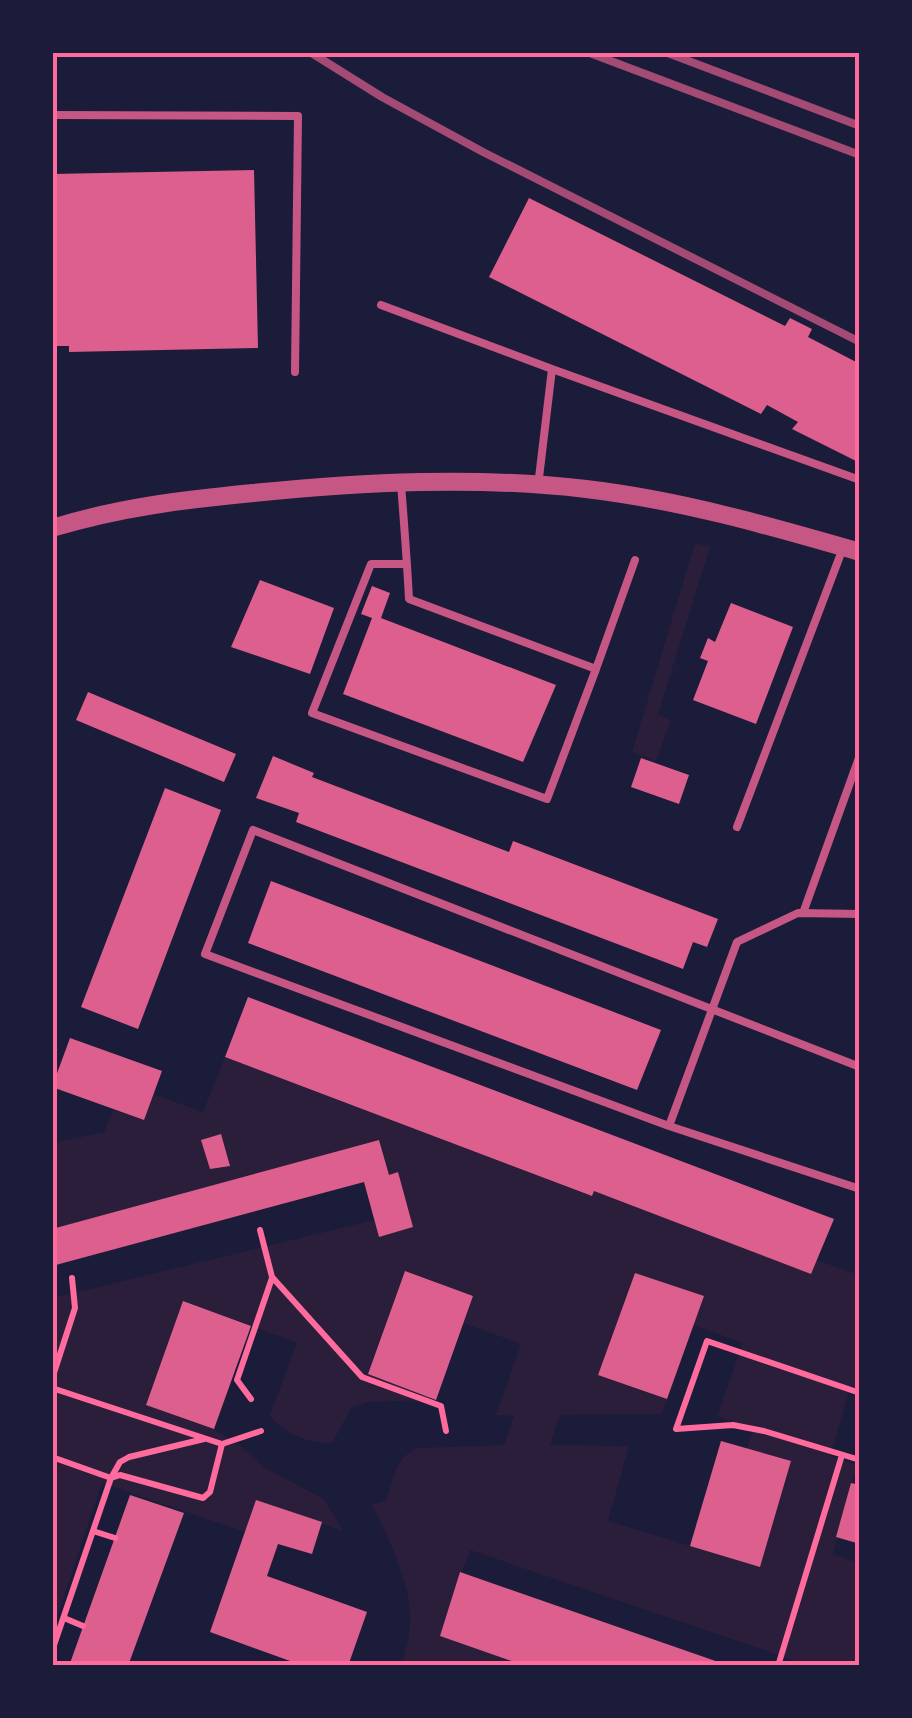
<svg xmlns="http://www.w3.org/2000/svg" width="912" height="1718" font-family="Helvetica,sans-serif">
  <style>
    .green { fill: #2a1e3b; fill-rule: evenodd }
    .building { fill: #dd5f8e }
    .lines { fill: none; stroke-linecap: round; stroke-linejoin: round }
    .path { stroke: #ff6b9d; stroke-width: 6 }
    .service { stroke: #c65784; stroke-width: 8 }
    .tertiary { stroke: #c65784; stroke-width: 18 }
    .rail { stroke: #a44b75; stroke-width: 8 }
    .neatline { fill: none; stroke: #ff6b9d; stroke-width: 4 }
  </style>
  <rect width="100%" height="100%" fill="#1b1b3a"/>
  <path class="green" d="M695,543L710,547L658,714L671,720L656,761L632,752Z
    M225,1057L591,1196L594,1191L810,1273L816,1260L859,1275V1387L851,1385L830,1456L857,1465L833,1554L859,1563V1665H793L794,1661L767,1651L470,1550L440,1636L526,1665H402C405,1653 409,1639 410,1626C414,1591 388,1536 372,1505L386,1500C393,1478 395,1459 416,1448L504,1445L514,1416L496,1415L521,1344L464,1323L473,1296L405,1271L368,1373L436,1400L368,1402L352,1407L332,1443C309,1444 284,1434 270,1415L297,1343L184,1301L146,1404L214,1429L240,1446L265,1468L324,1499L343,1531L289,1512L245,1532L102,1483L53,1629V1298L374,1220L379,1237L413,1227L397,1173L389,1175L379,1140L53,1229V1143L104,1132L113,1110L143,1120L153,1094L203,1112ZM635,1273L703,1296L693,1325L743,1343L717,1416L753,1428L747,1449L791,1462L760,1567L608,1521L629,1446L550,1445L560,1415L662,1414L667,1399L598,1375Z"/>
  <path class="building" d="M254,170L258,348L69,352V346H52V174Z
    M529,198L785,326L790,318L812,329L808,337L860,364V463L792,429L798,422L767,405L761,414L489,277Z
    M260,580L334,608L310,674L231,647Z
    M372,586L390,593L381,618L556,685L523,762L343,694L372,618L361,614Z
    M731,603L793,627L756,724L693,700L708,661L700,658L708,638L715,642Z
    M88,692L236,754L224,782L76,720Z
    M273,756L314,773L312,777L509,852L513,841L718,919L707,947L693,942L683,969L296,822L299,813L256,798Z
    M641,758L689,775L679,804L631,787Z
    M165,788L221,810L138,1029L81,1007Z
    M271,881L661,1030L637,1090L248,943Z
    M248,997L834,1219L811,1274L594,1191L592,1196L225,1057Z
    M70,1038L162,1071L144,1120L52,1087Z
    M221,1134L230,1166L210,1169L201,1140Z
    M379,1140L389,1175L398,1172L413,1227L379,1237L364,1182L52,1266V1229Z
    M405,1271L473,1296L436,1400L368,1374Z
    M635,1273L704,1296L667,1399L598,1375Z
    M183,1301L251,1326L214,1429L146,1405Z
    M721,1441L791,1461L760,1567L690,1546Z
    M851,1483L860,1485V1544L836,1537Z
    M130,1495L184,1513L128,1666H69Z
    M256,1500L322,1522L312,1554L278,1544L267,1576L367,1612L348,1666H304L210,1632Z
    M460,1572L727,1665V1666H526L440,1636Z"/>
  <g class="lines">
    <path class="path" d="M260,1230L272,1277L362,1377L441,1406L446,1431
      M52,1379L75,1308L72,1278
      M52,1388L222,1444
      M860,1393L707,1341L676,1429L733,1425L764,1431L860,1460
      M251,1399L237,1380L272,1278
      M52,1457L111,1478L120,1462L129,1457L204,1439
      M93,1531L115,1538
      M64,1618L83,1626
      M52,1651L111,1478L120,1475L203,1498L210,1492L222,1444L261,1431
      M778,1666L842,1455"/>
    <path class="service" d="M52,115L298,116L295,372
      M381,305L552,369
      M401,484C404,522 407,561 409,599L596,669L547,799L312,713L371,564H407
      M538,486L552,369L860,480
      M596,669L635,560
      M737,827L843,548
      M803,913L860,755
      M860,914L798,913L737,942L669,1126L860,1189
      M669,1126L205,954L253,830L860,1067"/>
    <path class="tertiary" d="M52,528C121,507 183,500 253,493C363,482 477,476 586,489C680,500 770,526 860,552"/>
    <path class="rail" d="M310,52L382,97L483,152L860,342
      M587,52L860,155
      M665,52L860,126"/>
  </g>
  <rect width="912" height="1718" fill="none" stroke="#1b1b3a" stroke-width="110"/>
  <rect x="55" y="55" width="802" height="1608" class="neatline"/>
</svg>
